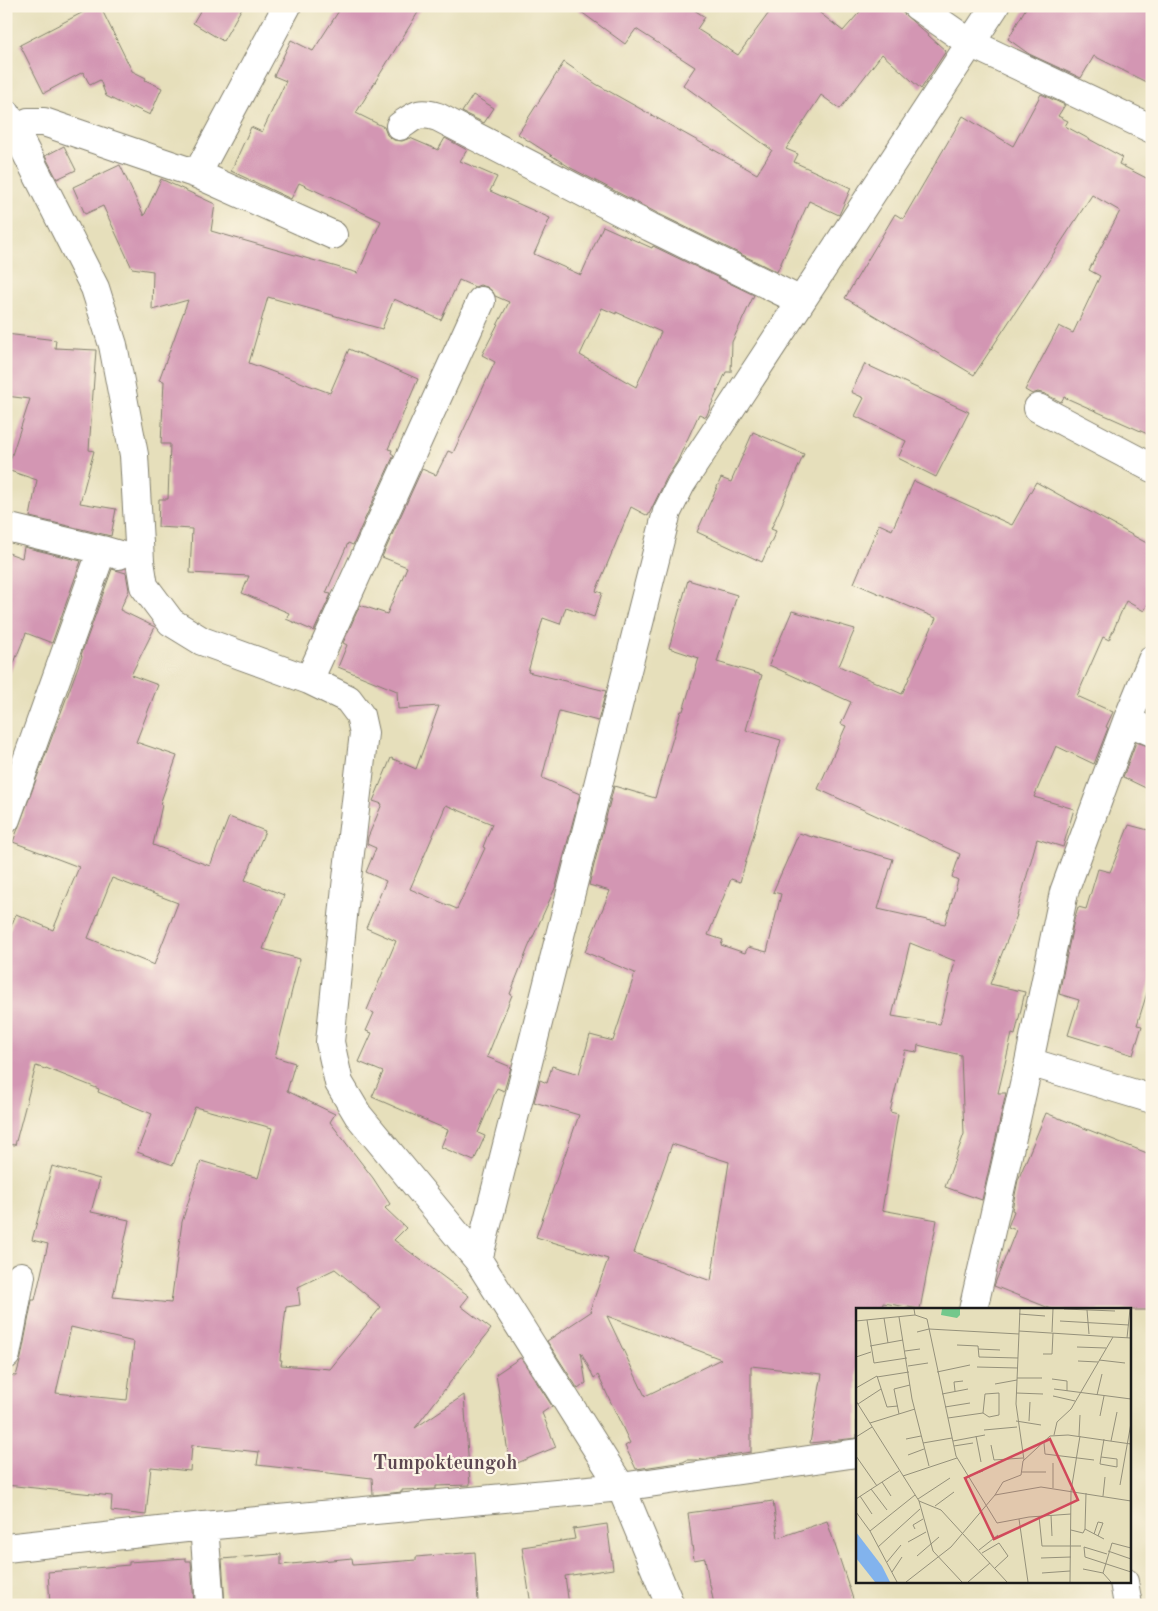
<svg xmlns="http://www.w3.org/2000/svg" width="1158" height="1611" font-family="'Old Standard TT',serif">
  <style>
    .building { fill: #d396b3; fill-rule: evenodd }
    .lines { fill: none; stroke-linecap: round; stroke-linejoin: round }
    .street-casing { stroke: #817e6c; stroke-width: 30 }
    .street { stroke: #fff; stroke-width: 28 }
    .labels { text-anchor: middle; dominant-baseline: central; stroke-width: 4.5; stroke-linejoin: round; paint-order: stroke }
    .quarter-label { font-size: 20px; font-weight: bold; fill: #5c4751; stroke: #fcf5e5 }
    .inset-road { fill: none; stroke: #95917b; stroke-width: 1 }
    .view { fill: #d1495b; fill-opacity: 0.15; stroke: #d1495b; stroke-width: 2.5 }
    .inset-edge { fill: none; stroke: #1c1c1c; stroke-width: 2.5 }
  </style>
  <rect width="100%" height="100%" fill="#fcf5e5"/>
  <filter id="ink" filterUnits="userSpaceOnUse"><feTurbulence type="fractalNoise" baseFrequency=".02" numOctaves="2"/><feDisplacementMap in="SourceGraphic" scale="10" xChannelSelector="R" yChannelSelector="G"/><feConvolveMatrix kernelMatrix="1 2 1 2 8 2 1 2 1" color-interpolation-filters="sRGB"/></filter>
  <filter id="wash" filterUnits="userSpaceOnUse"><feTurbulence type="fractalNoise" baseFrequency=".0096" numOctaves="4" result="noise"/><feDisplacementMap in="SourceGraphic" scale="20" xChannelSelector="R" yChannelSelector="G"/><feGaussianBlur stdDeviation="1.12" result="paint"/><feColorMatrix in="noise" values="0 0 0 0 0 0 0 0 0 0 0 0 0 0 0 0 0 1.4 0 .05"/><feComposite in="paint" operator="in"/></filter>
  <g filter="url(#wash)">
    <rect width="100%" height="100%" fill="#e6dfbb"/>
    <g id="blocks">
      <path class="building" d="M95,6H100L132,71L146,78L145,80L162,88L150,115L133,107L132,109L106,96L100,80L90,85L83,72L44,93L20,45Z
        M203,6H243L223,41L193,23Z
        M342,6H422L356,113L384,127L387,135L394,140L402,141L410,138L438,150L445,138L467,150L460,161L497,177L490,191L550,218L534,254L581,275L603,226L652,248L653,246L754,295L732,342L731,372H726L706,417L699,414L677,462L667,477L648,516L631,507L596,591L602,593L594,617L566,607L560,624L543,618L528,672L606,691L598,721L559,711L542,778L580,794L556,886L528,948L510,994L512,995L487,1057L511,1067L504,1091L497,1088L478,1133L485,1136L474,1161L441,1147L448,1130L372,1097L383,1072L359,1062L372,1033L366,1031L374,1013L367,1010L396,941L366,928L386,881L366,872L376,848L367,844L368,837L382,804L373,801L391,758L416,769L439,706L398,709L397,691L338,667L347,645L343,643L360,605L387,614L407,567L382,557L422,469L436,475L448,451L453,453L495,362L482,355L509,302L495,296L493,292L487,287L480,285L475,287L459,280L441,320L394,299L382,329L268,297L249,363L330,393L349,349L418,379L388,449L392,450L391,453L394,455L353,545L348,543L326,593L331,594L314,631L286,619L289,613L242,593L249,576L190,573L192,529L158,527L159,499H168L170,444H161L164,381L159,380L188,300L152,310L153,271L132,268L103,206L85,214L73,187L120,165L144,216L161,179L215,204L211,231L358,273L381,221L299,183L291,199L231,171L251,127L262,132L286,81L274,76L291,40L313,51ZM602,308L616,314V312L661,332L636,387L580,355ZM446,805L492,824L483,847L485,848L457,909L410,889Z
        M573,6H688L705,17L697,29L738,55L774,6H811L843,31L865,6H895L946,51L921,89L882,54L840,109L821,95L786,149L798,154L794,162L851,188L839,215L809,201L777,272L657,213L571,168L518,134L564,62L596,84L757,174L772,150L683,85L695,67L636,29L625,44Z
        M1027,6H1152V85L1094,56L1081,78L1029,54L1008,39Z
        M1041,94L1065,105L1058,116L1068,121L1065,126L1122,157L1119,164L1152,181V436L1064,397L1061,402L1045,394L1038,392L1032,394L1025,390L1059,326L1073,333L1100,276L1089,270L1120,211L1092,195L974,375L845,298L895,214L903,219L963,116L1013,146Z
        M473,95L494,108L484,123L462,112Z
        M64,146L76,170L57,179L45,156Z
        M6,334L56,340L55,348L96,350L89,450L94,451L80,503L116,509L111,536L30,517L37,480L7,470L30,399L6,396Z
        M865,364L969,412L936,477L898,458L906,441L855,416L864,398L851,392Z
        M753,432L804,454L771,529L776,531L762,562L697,532L721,478L731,482Z
        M914,481L1012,525L1036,482L1152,546V596L1144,611L1126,601L1109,640L1103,637L1077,696L1113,712L1106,727L1108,728L1094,764L1056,746L1034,797L1074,809L1063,847L1037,839L1016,915H1017L990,984L1025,992L1015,1035L1012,1034L998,1093H1006L982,1200L945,1187L964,1134L961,1055L918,1045L917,1052L905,1050L890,1112L898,1114L882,1210L937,1220L920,1309L883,1303L882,1310H857V1438L810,1443L822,1374L751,1366V1452L696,1460H687L683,1462L636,1469L625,1446L630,1443L598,1375L594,1378L581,1352L586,1383L578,1389L547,1341L592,1311L590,1310L608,1259L536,1237L579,1115L534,1102L540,1080L547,1083L552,1066L579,1074L590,1035L613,1041L635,973L585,952L610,891L589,885L614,786L655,798L681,711H683L699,658L669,648L688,580L737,595L717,662L762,675L746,730L781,740L740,882L731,879L708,935L723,940L721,945L745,953L748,947L767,952L781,894L773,892L799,833L812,837L813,836L893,859L878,909L945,924L958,880L952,877L960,854L818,789L846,726L841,724L851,702L769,665L792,611L855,629L839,666L902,694L936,618L854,583L879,524L892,530ZM910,943L955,961L940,1024L892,1016ZM672,1144L729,1162L711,1281L634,1253ZM607,1316L721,1359L645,1396Z
        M24,547L81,561L52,643L26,633L8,678L6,677V552L22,558Z
        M112,569L126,573L129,590L120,610L155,627L131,675L158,685L136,742L177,756L160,804L162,805L153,845L210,866L229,817L265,831L245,880L284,895L263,949L300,959L275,1057L295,1063L287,1091L335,1114L330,1122L373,1178L390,1204L385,1208L406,1228L394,1240L469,1296L461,1306L491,1329L415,1428L464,1395L470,1485L436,1486V1489L402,1490V1492L373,1495L372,1478L257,1465L259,1452L192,1445L190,1471L151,1467L146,1515L111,1511L112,1496L6,1485V1388L8,1375L16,1376L21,1358L32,1300H35L48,1244L32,1240L52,1166L100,1179L91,1212L129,1220L113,1297L171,1303L182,1222L201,1161L258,1178L272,1128L195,1107L173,1165L137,1152L152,1114L98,1092L99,1089L46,1068L45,1069L36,1066L15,1145L6,1144V939L16,914L53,930L79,867L13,842L82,656L81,655ZM112,878L178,903L154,965L88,938ZM335,1269L381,1307L330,1369L281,1365L282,1360H280L286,1307L300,1305L298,1287ZM71,1327L134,1342L127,1400L56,1393Z
        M1136,742L1152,747V791L1123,777Z
        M1129,825L1152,831V977L1137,1025L1142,1026L1133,1055L1068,1035L1079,1000L1059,994L1074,920L1078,907L1086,909L1098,869L1110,872Z
        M1046,1113L1152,1155V1310H1054L994,1286L1016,1230L1008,1227L1014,1211L1012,1210L1018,1180Z
        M520,1358H521L552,1406L542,1413L556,1447L510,1466L496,1374Z
        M773,1501L778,1538L827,1521L855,1605H714L710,1584H709L705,1558L694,1560L688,1513Z
        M607,1524L613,1569L565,1576L569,1605H531L522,1547L575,1539L573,1529Z
        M475,1552L478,1602L434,1605H225L222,1559L281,1554V1565L352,1558L353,1565L416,1560V1557Z
        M186,1558V1561H191L194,1605H50L48,1572L129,1565V1562Z"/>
    </g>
  </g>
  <g filter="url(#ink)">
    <use href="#blocks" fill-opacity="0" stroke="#817e6c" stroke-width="1"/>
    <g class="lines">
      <g class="street-casing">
        <path id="street" d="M917,6L970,43L1152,129
          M6,113L95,288L113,345L134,455L140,561L144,586L171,622L202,641L309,680L348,699L360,715L364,733L346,887L330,1042L339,1083L358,1115L478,1260
          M400,126C416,115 418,111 438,117L650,227L801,301
          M14,128L28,122H44L197,174L287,6
          M197,174L333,235
          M1038,408L1152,468
          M6,527L102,550L119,555
          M309,680L481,301
          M1127,721L1152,732
          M6,819L102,550
          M1029,1062L1152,1099
          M973,1310L1029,1062L1064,892L1127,721L1152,660
          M6,1355L21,1276
          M204,1526L210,1605
          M6,1548L204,1526L621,1487L857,1453
          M1124,1582L1128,1605
          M670,1605L621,1487L478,1260L667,512L681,484L995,6"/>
      </g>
      <use href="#street" class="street"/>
    </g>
  </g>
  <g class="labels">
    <g class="quarter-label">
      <text x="445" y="1464">Tumpokteungoh</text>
    </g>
  </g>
  <g transform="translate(856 1308)">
    <rect width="275" height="275" fill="#e6dfbb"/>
    <path d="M86,1H104V7L101,10L85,7Z" fill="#73c88c"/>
    <path d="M0,224L26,258L34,274H19L0,250Z" fill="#82b3ed"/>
    <path class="inset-road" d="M164,1L160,96L168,152M208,1L259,3M231,2L233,26M163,6L189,8M59,7L71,11L100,148L141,215L173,209L215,206M43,9L56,91L73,158M28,10L32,35M11,12L18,55L51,50M0,13L59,7L58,1M204,13L273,17M163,23L257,29M61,24L73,21L163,26M196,24L197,1M271,30L274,1M101,37L122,38L123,49L162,50M14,38L47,32M221,39L250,40M122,41L144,42M49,43L64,41M187,46H196L197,25M0,49L15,44M243,52L269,55M222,53L242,54M52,58L72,55M121,59L162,60M81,64L114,57M21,69L53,64M161,70H186M196,71L211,73V83M139,76L161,72M0,80L21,68L31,99L42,98M198,81L275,91M99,83L98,74L107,73M160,85L187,86M86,86L112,81M241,87L246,66M197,88L219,93M0,93L63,193L85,202L151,274M2,96L25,81M89,99L114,95M43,106L38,81L54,77M244,108L248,88M92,110L127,105L133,109L143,107V85L129,86L127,105M160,113L185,117M173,113L174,94M14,115L59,101M128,122L161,119M198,127L201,114L215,101L257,29L275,30M120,128L125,154M223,128L224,107M0,129L16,119M50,131L65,128M97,133L129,127M255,133L261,104M67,135L96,130M188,135L189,146L238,152M135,137L138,152L167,150M98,138L117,135M52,147L68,141M0,148L21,178M245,149L261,151V159L244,156ZM245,149L248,131M197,155V180M166,164H190M47,168L101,150M112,168L127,163M26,174L35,188M264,177L275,115M15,181L31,202M139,187L147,174L165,167L167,153L194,128L212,127L275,136M4,188L16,206M247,188L249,169M0,191L43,163M62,191L94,170M63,193L77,243L106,274M79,198L98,184M0,204L14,223M195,207L196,228M183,208L186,238H225M163,211L172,274M59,221L57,217L67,211M229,221L230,185M229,221L248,231M215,222L227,225L229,221M238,226L242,214L247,215L242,228M52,234L70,224M22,239L64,201M123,242L142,227M252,243L275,251M126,245L143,235L152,248L139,260M251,246L228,239L229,249L275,264M61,248L83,229M185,250L215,249M31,254L45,237M227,261L247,265M36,264L46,249M186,265L214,263M41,274L14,223L59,187M50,274L95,239L139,187L185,179L275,193M112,274L134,255M214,274L215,183L224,128M255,274L247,265L256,235L275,240"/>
    <path class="view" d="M194,131L222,192L138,231L109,170Z"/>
    <rect width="275" height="275" class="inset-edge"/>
  </g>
  <rect width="1158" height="1611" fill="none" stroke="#fcf5e5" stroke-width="25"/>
</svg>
